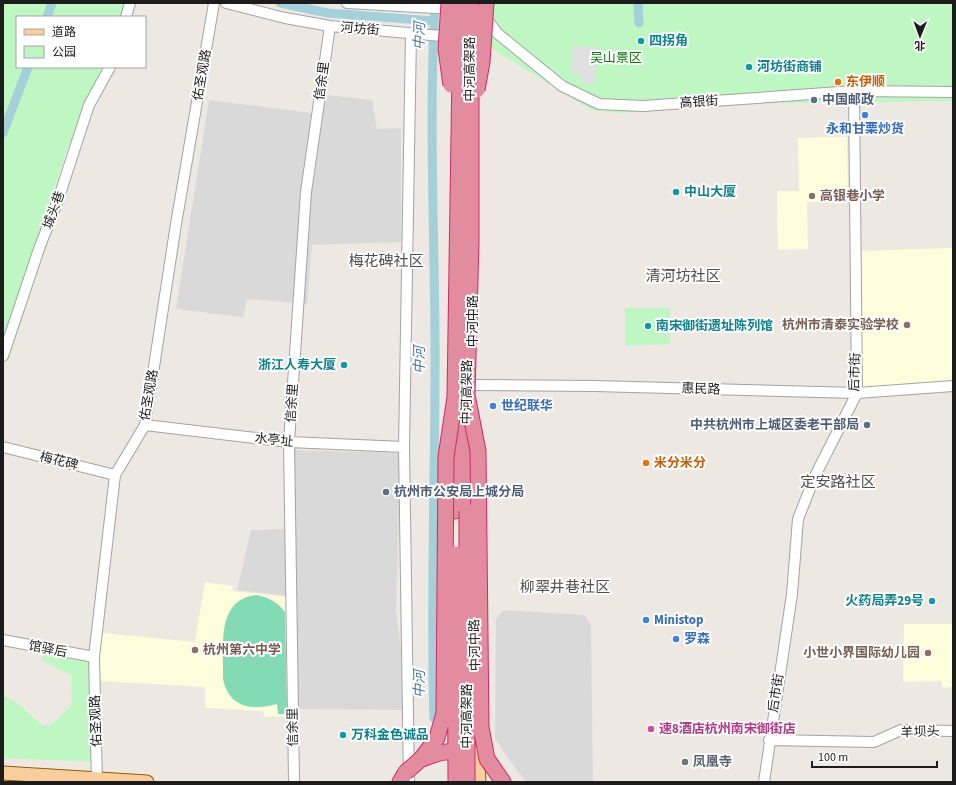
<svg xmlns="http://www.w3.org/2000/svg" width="956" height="785" font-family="'Source Sans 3','Noto Sans SC',sans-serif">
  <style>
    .residential { fill: #dad9d9 }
    .education { fill: #fefddb }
    .park { fill: #bff7c2 }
    .pitch { fill: #82dbb5 }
    .parking { fill: #e0e0e0 }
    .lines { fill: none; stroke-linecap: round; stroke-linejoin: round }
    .canal { stroke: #a3d0da; stroke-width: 9 }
    .minor-casing { stroke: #a3a3a3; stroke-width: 12 }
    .major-casing { stroke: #915d04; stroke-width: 15 }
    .highway-casing { stroke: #d22869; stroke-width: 17 }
    .minor { stroke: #fff; stroke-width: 10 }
    .major { stroke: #f9cd9c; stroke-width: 13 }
    .highway { stroke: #e38b9f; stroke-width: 15 }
    .highway-bridge-casing { stroke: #d22869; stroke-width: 17; stroke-linecap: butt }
    .highway-bridge { stroke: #e38b9f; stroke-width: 15 }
    .culture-dot { fill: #0f9aa8; stroke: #fff; stroke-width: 1.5 }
    .food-dot { fill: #e8710a; stroke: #fff; stroke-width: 1.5 }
    .service-dot { fill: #5c6f8a; stroke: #fff; stroke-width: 1.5 }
    .shop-dot { fill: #3f7fe0; stroke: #fff; stroke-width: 1.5 }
    .education-dot { fill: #8d6e63; stroke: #fff; stroke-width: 1.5 }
    .hotel-dot { fill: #d1479c; stroke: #fff; stroke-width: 1.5 }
    .worship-dot { fill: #6b7280; stroke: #fff; stroke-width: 1.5 }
    .labels { text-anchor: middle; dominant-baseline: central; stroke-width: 4; stroke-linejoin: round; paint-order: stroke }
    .street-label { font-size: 13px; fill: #1c1c1c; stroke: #fff }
    .culture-label { font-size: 13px; font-weight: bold; fill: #0d838f; stroke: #fff; text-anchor: start }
    .park-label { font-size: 13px; fill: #0e7713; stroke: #fff }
    .food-label { font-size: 13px; font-weight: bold; fill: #c56008; stroke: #fff; text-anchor: start }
    .service-label { font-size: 13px; font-weight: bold; fill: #4e5e75; stroke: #fff; text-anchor: start }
    .shop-label { font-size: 13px; font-weight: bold; fill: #366cbe; stroke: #fff; text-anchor: start }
    .education-label { font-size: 13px; font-weight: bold; fill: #785e54; stroke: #fff; text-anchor: start }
    .hotel-label { font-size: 13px; font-weight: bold; fill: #b23c85; stroke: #fff; text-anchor: start }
    .worship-label { font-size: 13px; font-weight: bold; fill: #5b616d; stroke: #fff; text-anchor: start }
    .water-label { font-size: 14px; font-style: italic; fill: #4979a1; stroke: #fff }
    .quarter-label { font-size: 15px; fill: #4f4f4f; stroke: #fff }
  </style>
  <rect width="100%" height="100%" fill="#ede9e2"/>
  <path class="residential" d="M327,95L372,100L377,129L401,128V242L312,245L307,304L247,299L243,317L176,309L209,100L312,113Z
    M293,450L401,453L396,610L401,650L402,710L296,709V597L237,590L251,530L294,529Z
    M504,610L584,615L591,625L593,782H526L505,754L495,738L496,619Z"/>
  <path class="education" d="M847,137L848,201L807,202L808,249L778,250L777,191H799L798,138Z
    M952,248L953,382L861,388L860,251Z
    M205,582L233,586L232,591L289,597L290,717H264L263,711L205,708V687L101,681L98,658L103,633L195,642Z
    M904,624H953V687L943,688L941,681L903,682Z"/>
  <path class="park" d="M3,3H124L121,17H17V67H105L67,150L3,338Z
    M490,3H953V101L731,104L618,113L591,110L483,43Z
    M625,308H670V344L625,346Z
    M43,654L90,662L94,762L3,758V695L17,703L43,726L52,724L71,706L72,676L42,660Z"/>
  <path class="pitch" d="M257,595C270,598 277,602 285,612L287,714H278L277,704C252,711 229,708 223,679C224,648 215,599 257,595Z"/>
  <path class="parking" d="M571,46L597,47L596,84H581V75L571,74Z"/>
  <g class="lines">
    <path class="canal" d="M280,3L328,13L434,21
      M638,3L639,23
      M47,17L52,3
      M3,133L28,67
      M434,718C430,590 436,461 435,333C434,223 429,113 435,3"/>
    <g class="minor-casing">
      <path id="minor" d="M226,3L285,18L330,26L453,37
        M347,3L453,9
        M126,17L130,3
        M482,17L489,22L497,33L562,86L599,104L643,106L854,91L953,92
        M3,356L40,246L58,200L89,105L110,67
        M462,385L594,386L857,393L953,386
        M145,425L289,442L404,447
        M3,447L115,475
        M3,640L94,657
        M769,740L874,742L901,730L953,731
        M97,782L94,657L115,475L145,425L176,224L214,3
        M294,782L289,442L306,192L330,26
        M409,782L404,447L411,34
        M764,782L792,594L798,519L815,476L857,393L854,91"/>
    </g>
    <g class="major-casing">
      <path id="major" d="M476,724L479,782
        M3,773L147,782"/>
    </g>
    <g class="highway-casing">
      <path id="highway" d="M467,412V511
        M455,428V511
        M492,766L503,782
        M400,782L406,772"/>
    </g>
    <use href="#minor" class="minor"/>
    <use href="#major" class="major"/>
    <use href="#highway" class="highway"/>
    <g class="highway-bridge-casing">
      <path id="highway-bridge" d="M449,3L446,49L451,85
        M471,8V241L467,395L478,451L481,727L487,759L492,766
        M477,90L482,62L486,3
        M467,511V782
        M455,554L456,782
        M422,759C437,753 450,749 466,753
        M406,772L421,759L437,738L444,713L446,457L455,397L461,3"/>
    </g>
    <use href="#highway-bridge" class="highway-bridge"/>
  </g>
  <g class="culture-dot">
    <circle cx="641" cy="41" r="4"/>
    <circle cx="749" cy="67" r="4"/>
    <circle cx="676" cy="192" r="4"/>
    <circle cx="648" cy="326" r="4"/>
    <circle cx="344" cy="365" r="4"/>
    <circle cx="932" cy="601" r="4"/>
    <circle cx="343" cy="735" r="4"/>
  </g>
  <g class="food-dot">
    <circle cx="838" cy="82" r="4"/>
    <circle cx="646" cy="463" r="4"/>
  </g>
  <g class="service-dot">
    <circle cx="814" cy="100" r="4"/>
    <circle cx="867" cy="425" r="4"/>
    <circle cx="386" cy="492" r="4"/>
  </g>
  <g class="shop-dot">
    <circle cx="865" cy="115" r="4"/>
    <circle cx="493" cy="406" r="4"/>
    <circle cx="646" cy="620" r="4"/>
    <circle cx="676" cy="639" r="4"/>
  </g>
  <g class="education-dot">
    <circle cx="812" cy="196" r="4"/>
    <circle cx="907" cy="325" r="4"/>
    <circle cx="195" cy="650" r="4"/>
    <circle cx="928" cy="653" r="4"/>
  </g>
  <circle class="hotel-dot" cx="651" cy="729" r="4"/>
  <circle class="worship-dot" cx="685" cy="762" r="4"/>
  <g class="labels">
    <g class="street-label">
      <text transform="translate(360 29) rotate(5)">河坊街</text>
      <text transform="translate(470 69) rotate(-90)">中河高架路</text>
      <text transform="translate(202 75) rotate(-80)">佑圣观路</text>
      <text transform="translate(322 81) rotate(-82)">信余里</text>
      <text transform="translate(699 102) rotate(-4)">高银街</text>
      <text transform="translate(54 210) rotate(-70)">城头巷</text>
      <text transform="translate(473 321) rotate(-90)">中河中路</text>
      <text transform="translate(855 372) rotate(-88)">后市街</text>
      <text transform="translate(701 389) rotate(2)">惠民路</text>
      <text transform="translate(467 392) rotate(-89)">中河高架路</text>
      <text transform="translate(149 395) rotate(-80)">佑圣观路</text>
      <text transform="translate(292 403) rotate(-86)">信余里</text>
      <text transform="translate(274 440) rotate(6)">水亭址</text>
      <text transform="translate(59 461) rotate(14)">梅花碑</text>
      <text transform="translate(475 645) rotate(-91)">中河中路</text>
      <text transform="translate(48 649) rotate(11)">馆驿后</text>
      <text transform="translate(776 693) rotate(-81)">后市街</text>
      <text transform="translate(467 716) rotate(-90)">中河高架路</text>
      <text transform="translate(96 721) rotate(-92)">佑圣观路</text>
      <text transform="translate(293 727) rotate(-91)">信余里</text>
      <text transform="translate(920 732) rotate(-2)">羊坝头</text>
    </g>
    <g class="culture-label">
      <text x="649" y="41">四拐角</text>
      <text x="757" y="67">河坊街商铺</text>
      <text x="684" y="192">中山大厦</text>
      <text x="656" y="326">南宋御街遗址陈列馆</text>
      <text x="336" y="365" text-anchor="end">浙江人寿大厦</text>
      <text x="924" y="601" text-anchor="end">火药局弄29号</text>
      <text x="351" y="735">万科金色诚品</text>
    </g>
    <g class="park-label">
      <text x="616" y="58">吴山景区</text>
    </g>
    <g class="food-label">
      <text x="846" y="82">东伊顺</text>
      <text x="654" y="463">米分米分</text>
    </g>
    <g class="service-label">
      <text x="822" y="100">中国邮政</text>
      <text x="859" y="425" text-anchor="end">中共杭州市上城区委老干部局</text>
      <text x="394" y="492">杭州市公安局上城分局</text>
    </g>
    <g class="shop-label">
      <text x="865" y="129" text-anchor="middle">永和甘栗炒货</text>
      <text x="501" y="406">世纪联华</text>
      <text x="654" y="620">Ministop</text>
      <text x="684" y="639">罗森</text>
    </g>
    <g class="education-label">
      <text x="820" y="196">高银巷小学</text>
      <text x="899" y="325" text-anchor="end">杭州市清泰实验学校</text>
      <text x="203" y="650">杭州第六中学</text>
      <text x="920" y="653" text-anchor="end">小世小界国际幼儿园</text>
    </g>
    <g class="hotel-label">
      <text x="659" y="729">速8酒店杭州南宋御街店</text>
    </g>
    <g class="worship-label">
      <text x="693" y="762">凤凰寺</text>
    </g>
    <g class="water-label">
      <text transform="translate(420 36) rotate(-89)">中河</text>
      <text transform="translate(420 360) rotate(-90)">中河</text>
      <text transform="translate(420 684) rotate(-90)">中河</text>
    </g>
    <g class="quarter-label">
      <text x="386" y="261">梅花碑社区</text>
      <text x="683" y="276">清河坊社区</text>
      <text x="838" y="482">定安路社区</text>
      <text x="565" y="587">柳翠井巷社区</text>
    </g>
  </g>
  <rect width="956" height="785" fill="none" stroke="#1c1c1c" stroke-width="8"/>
  <rect x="16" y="16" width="130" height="52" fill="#ffffff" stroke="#a4a4a4"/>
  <rect x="24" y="29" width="20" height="6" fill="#f9cd9c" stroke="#a4a4a4"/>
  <text x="52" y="36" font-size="12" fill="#1c1c1c">道路</text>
  <rect x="24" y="46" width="20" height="12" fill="#bff7c2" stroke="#a4a4a4"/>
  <text x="52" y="56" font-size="12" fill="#1c1c1c">公园</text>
  <g transform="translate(920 36) rotate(181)" stroke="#ffffff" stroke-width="3" paint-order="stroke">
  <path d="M0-3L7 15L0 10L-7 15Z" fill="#1c1c1c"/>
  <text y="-6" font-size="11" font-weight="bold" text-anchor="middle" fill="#1c1c1c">北</text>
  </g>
  <path d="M812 761v6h125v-6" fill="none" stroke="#1c1c1c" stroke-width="2"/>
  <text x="818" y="761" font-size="12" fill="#1c1c1c" stroke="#ffffff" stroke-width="3" paint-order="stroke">100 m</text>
</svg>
